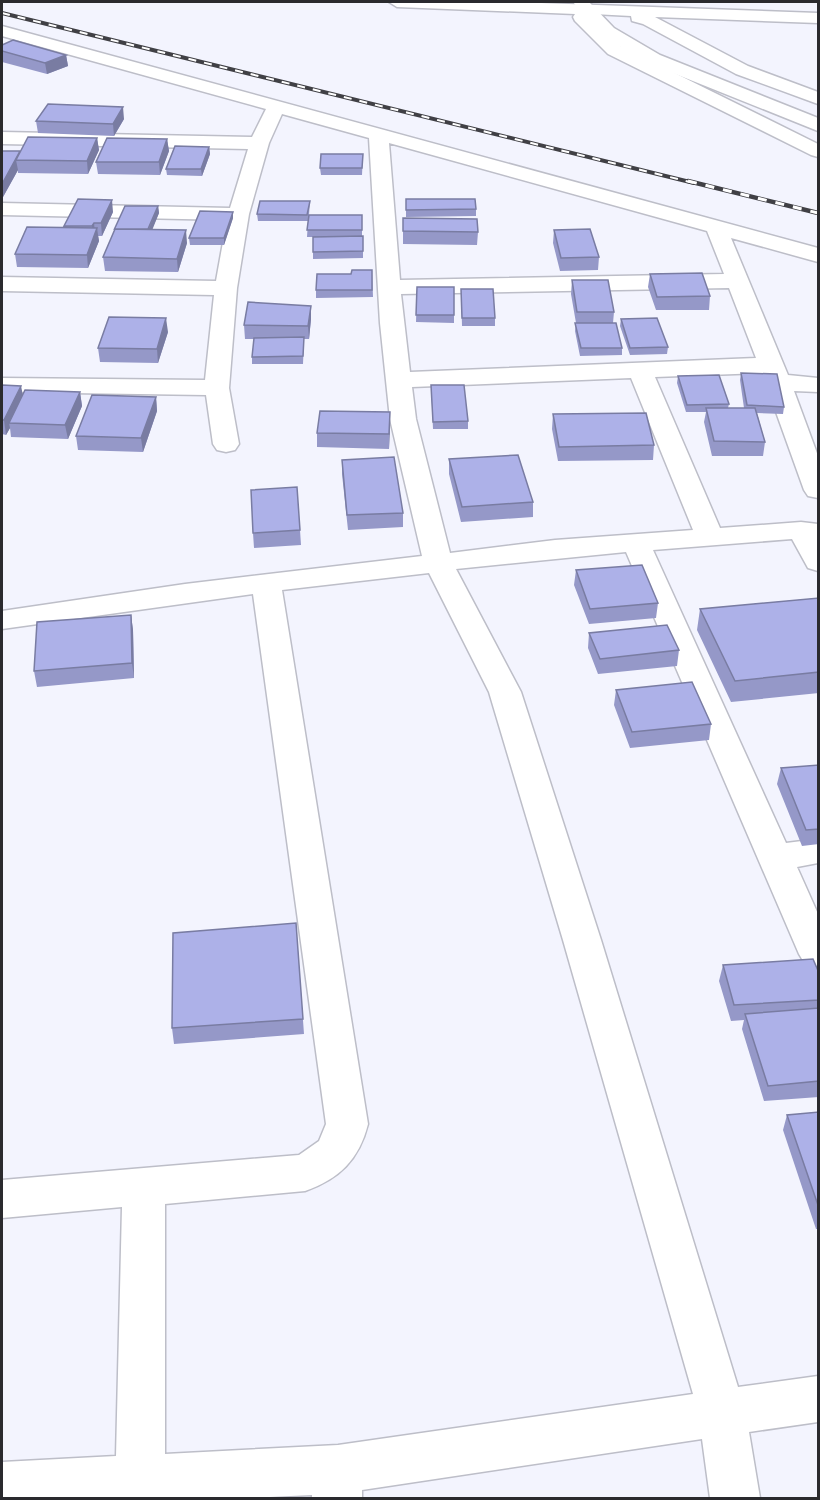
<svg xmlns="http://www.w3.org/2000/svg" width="820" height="1500" font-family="Georgia,serif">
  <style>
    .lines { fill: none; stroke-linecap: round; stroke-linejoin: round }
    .minor-casing { stroke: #bdbec8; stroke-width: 3 }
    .major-casing { stroke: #bdbec8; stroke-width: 3 }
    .minor { fill: #fff; fill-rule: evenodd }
    .major { fill: #fff; fill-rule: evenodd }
    .rail-far1-casing { stroke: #404045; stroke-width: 4 }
    .rail-casing { stroke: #404045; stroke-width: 4.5 }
    .rail-far1 { stroke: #fff; stroke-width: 2; stroke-dasharray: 8; stroke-linecap: butt }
    .rail { stroke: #fff; stroke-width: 3; stroke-dasharray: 9; stroke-linecap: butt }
    .wall { fill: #9598c8 }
    .shaded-wall { fill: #797ca2 }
    .building { fill: #adb1e8; stroke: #797ca2; stroke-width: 1.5 }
  </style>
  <rect width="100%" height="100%" fill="#f3f4fe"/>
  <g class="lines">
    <g class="minor-casing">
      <path id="minor" d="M389,2H513L818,13V23L655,17L748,66L818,92V104L736,74L643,24L632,21L631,16L593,14L590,17L620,46L818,144V157L811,155L608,54L575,21L573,17L575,14L397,7Z
        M2,26L818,248V262L731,238L788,375L818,378V392L794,391L818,456V498L808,496L804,490L762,373L655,377L720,528L801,522L818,524V571L808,568L792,539L653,550L786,843L818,839V863L797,867L818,914V968L805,964L799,954L626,552L456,569L521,692L601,940L738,1387L818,1376V1422L749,1432L760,1498H710L702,1439L362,1490V1498H312V1495L246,1498H2V1462L116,1456L122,1207L2,1218V1180L299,1155L319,1141L326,1124L253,594L2,629V611L185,584L422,556L390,419L380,323L369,138L282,114L269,143L249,214L237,288L229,388L239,444L235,450L226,452L217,450L213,444L206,395L2,392V378L205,380L214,295L2,291V277L216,281L227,220L2,215V203L230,208L248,149L2,144V132L252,137L266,109L2,36ZM389,143L707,231L724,274L400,280ZM729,288L756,358L410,372L401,294ZM631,378L693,530L555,540L450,553L416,419L412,387ZM429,573L489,692L563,940L693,1394L338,1445L165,1454V1204L305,1191C339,1179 359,1160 368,1124L282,590Z"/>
    </g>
    <g class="major-casing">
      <path id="major" d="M573,2H589L614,28L660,55L818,118V131L648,63L602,36Z"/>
    </g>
    <use href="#minor" class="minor"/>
    <use href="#major" class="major"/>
    <g class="rail-far1-casing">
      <path id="rail-far1" d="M2,13L694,183"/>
    </g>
    <g class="rail-casing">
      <path id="rail" d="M688,181L818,213"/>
    </g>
    <use href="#rail-far1" class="rail-far1"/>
    <use href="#rail" class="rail"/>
  </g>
  <path class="wall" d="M2,45L66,55L68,66L47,74L2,62V64Z
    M124,119L114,136L38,133L36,121Z
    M97,138L99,150L88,174L18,173V170L3,197H2V151L20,153Z
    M167,139L169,151L160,175L98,174L96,162Z
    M209,147L210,154L202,176L167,175L166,169Z
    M363,154L362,175H321L320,168Z
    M406,199L476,209V216L406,217Z
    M310,201L309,215H362V236H363V258L313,259V252L332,237H307L308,221H258L257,214Z
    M158,206L159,213L152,229L187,243L178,272L105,271L103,257Z
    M113,212L102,236H98L99,241L88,268L17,267L15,254L64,228V226Z
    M233,212V218L224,245H190L189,238Z
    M403,218L478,232L477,245L403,244Z
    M554,230L599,257L598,270L560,271L553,243Z
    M372,270L373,297L316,298V290L351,274Z
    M650,274L710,296L709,310H656L648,287Z
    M572,280L614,312L613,323L622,348V355L580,356L575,331L576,323L571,294Z
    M417,287H454V323L416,322Z
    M461,289L495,318V326H462Z
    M311,306V319L309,339H304L303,364H252V357L254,339H245L244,325Z
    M621,319L668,347L667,354L630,355L620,326Z
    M168,332L158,363L100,362L98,348Z
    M741,373L784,407L783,414L757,413L765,442L763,456H712L704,422L706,412H686L677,383L678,376L729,404L728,408H744L740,380Z
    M2,385L23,395L80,392L82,406L68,439L11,437L10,428L6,435L2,434Z
    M431,385L468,421V429H433Z
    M156,397L157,411L143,452L78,450L76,436Z
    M390,412L389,449L317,447V433Z
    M553,414L654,445L653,460L558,461L552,429Z
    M449,459L533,502V517L461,522L449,474Z
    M342,460L403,513V527L348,530L342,474Z
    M300,530L301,545L254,548L253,533Z
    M576,570L658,603L656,618L589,624L574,585Z
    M819,598V693L731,702L697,630L700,609Z
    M131,615L133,630L134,678L37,687L34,671Z
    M589,633L679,650L677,666L598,674L588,648Z
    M616,690L711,724L709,740L630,748L614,705Z
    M819,765V844L802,846L777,784L781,768Z
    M296,923L304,1034L174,1044L172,1028Z
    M723,965L819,973V1097L764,1101L742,1029L744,1020L731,1021L719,981Z
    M819,1112V1229H816L783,1130L787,1115Z"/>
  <path class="shaded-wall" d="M66,55L68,66L47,74L45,63Z
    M123,107L124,119L114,136L113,124Z
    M97,138L99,150L88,174L87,161Z
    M167,139L169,151L160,175L159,162Z
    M209,147L210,154L202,176L201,169Z
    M20,151L21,160H16L18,170L3,197L2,184Z
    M112,200L113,212L102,236L101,223Z
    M158,206L159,213L149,238L148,231Z
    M233,212V218L224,245V238Z
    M94,223L95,233L97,228L99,241L88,268L87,255L93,237L92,226Z
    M186,230L187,243L178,272L177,259Z
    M311,306V319L309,339L308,326Z
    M166,318L168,332L158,363L157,349Z
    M21,386L24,400L9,423L10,428L6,435L4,420Z
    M80,392L82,406L68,439L65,425Z
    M156,397L157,411L143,452L141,438Z
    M390,412V427L389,449V434Z
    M131,615L133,630L134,678L132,663Z"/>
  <path class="building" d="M13,40L66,55L45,63L2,51V45Z
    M48,104L123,107L113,124L36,121Z
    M28,137L97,138L87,161L16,160Z
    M107,138L167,139L159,162H96Z
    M175,146L209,147L201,169H166Z
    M2,151H20L2,184Z
    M321,154H363L362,168H320Z
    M78,199L112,200L101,223H94L92,226H64Z
    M406,199H475L476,209L406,210Z
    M260,201H310L307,215L257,214Z
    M125,206H158L148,229H115L114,230Z
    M200,211L233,212L224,238H189Z
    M309,215H362V230H307Z
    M403,218L477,219L478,232L403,231Z
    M27,227L97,228L87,255L15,254Z
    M115,229L186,230L177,259L103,257Z
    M590,229L599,257L561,258L554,230Z
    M363,236V251L313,252V237Z
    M352,270H372V290H316L317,274H351Z
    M702,273L710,296L657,297L650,274Z
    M572,280H608L614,312H577Z
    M417,287H454V315H416Z
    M461,289H493L495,318H462Z
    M248,302L311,306L308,326L244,325Z
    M109,317L166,318L157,349L98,348Z
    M657,318L668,347L630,348L621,319Z
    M575,323H616L622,348H581Z
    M304,337L303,356L252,357L254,338Z
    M741,373L777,374L784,407L747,405Z
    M719,375L729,404L687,405L678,376Z
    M2,385L21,386L4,420H2Z
    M431,385H464L468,421L433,422Z
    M25,390L80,392L65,425L9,423Z
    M92,395L156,397L141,438L76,436Z
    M706,408H755L765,442L714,441Z
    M320,411L390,412L389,434L317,433Z
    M646,413L654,445L559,447L553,414Z
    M518,455L533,502L462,507L449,459Z
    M394,457L403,513L347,515L342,460Z
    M297,487L300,530L253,533L251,490Z
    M642,565L658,603L590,609L576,570Z
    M819,598V672L735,681L700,609Z
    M131,615L132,663L34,671L37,622Z
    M667,625L679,650L600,659L589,633Z
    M692,682L711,724L632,732L616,690Z
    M819,765V829L806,830L781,768Z
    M296,923L303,1019L172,1028L173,933Z
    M813,959L819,973V1000L734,1005L723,965Z
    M819,1008V1081L768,1086L745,1014Z
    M819,1112V1208L787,1115Z"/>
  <rect width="820" height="1500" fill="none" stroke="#2a2a2e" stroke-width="6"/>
</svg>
